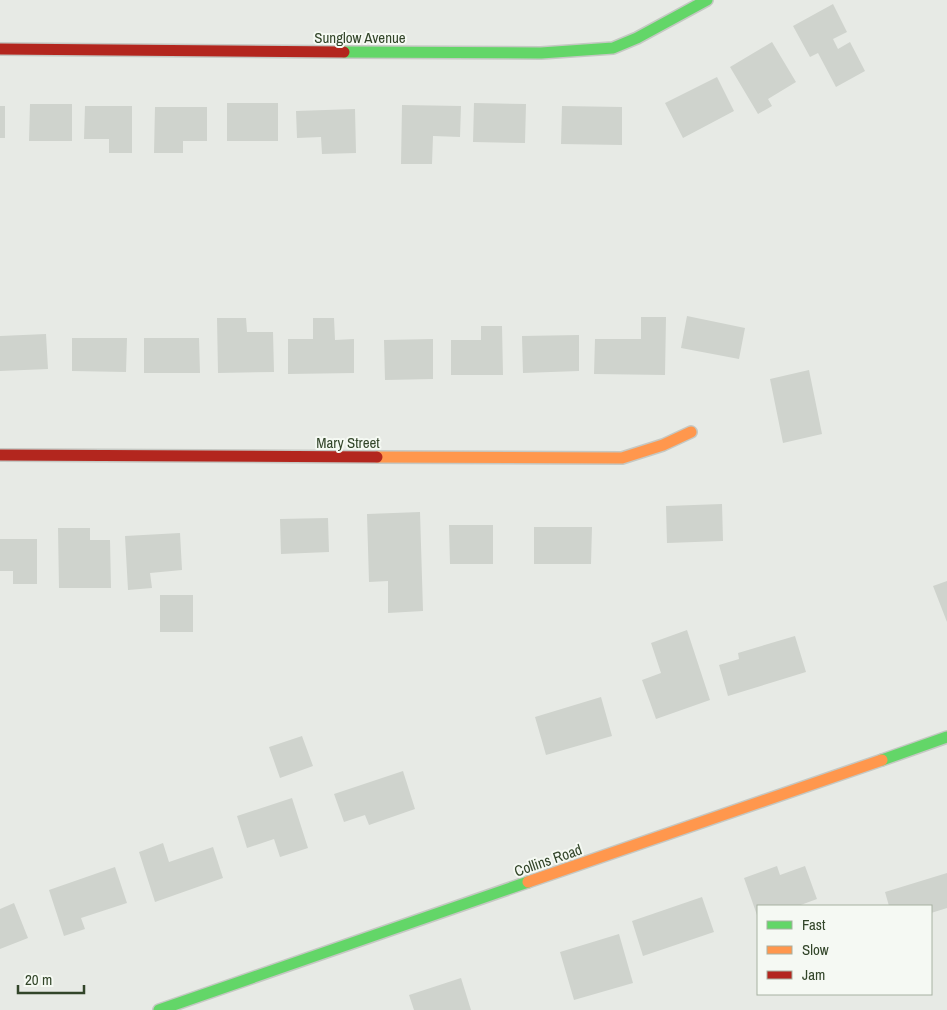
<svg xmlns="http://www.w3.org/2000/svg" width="947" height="1010" font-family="'Archivo Narrow',sans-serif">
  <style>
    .building { fill: #cfd3cd }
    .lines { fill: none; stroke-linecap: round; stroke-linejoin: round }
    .fast-casing { stroke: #c5c8c3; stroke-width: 14 }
    .slow-casing { stroke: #c5c8c3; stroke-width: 14 }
    .jam-casing { stroke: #c5c8c3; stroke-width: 14 }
    .fast { stroke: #63d668; stroke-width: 11 }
    .slow { stroke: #ff974d; stroke-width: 11 }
    .jam { stroke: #b3261e; stroke-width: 11 }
    .labels { text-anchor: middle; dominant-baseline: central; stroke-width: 4; stroke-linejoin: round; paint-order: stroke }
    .street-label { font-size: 15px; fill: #324529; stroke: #f5f9f3 }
  </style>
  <rect width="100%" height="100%" fill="#e7eae5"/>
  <path class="building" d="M833,4L847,32L833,39L838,49L850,42L865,71L836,87L818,53L810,57L793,26Z
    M772,42L796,82L768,99L772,106L758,114L730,67Z
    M717,77L734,111L683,138L665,103Z
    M227,103H278V141H227Z
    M474,103L526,104L525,143L473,142Z
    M30,104H72V141H29Z
    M402,105L461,106L460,137L433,136L432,164H401Z
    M0,106H5V138H0Z
    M85,106H132V153H109V139H84Z
    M562,106L622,107V145L561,144Z
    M155,107H207V141H183V153H154Z
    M355,109L356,153L322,154L321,137L297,138L296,111Z
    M687,316L745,328L739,359L681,348Z
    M641,317H666L665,375L594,374L595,339H641Z
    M217,318H246L247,332H273L274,372L218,373Z
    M313,318H334L335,340L354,339V373L288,374V339H313Z
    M481,326H502L503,375H451V340H481Z
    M46,334L48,369L0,371V336Z
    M579,335V371L523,373L522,336Z
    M72,338H127L126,372L72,371Z
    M144,338H199L200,373H144Z
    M433,339V379L385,380L384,340Z
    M809,370L822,434L783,443L770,379Z
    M722,504L723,541L667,543L666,506Z
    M420,512L423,611L388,613V581L369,582L367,514Z
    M328,518L329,552L281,554L280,519Z
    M449,525H493V564H450Z
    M534,527H592L591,564H534Z
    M58,528H90V540H110L111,588H59Z
    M180,533L182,570L150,573L152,588L128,590L125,536Z
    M0,539H37V584H13V571H0Z
    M947,581V622L933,586Z
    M160,595H193V632H160Z
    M687,630L710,700L656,719L642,680L661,673L651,643Z
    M795,636L806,672L728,696L719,665L739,659L738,653Z
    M601,697L612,736L546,755L535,717Z
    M302,736L313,766L280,778L269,747Z
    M403,771L415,809L369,825L365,815L344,822L334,794Z
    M292,798L308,848L280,857L274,839L247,848L237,816Z
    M163,843L169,862L213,847L223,878L155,902L139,852Z
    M777,866L780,875L805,866L817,899L798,906H758V918L744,878Z
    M115,867L127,903L81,918L85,929L64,936L49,890Z
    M947,873V908L931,913V906H889L885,892Z
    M702,897L714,932L643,956L632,921Z
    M14,903L28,938L0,949V909Z
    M619,934L633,983L574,1000L560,952Z
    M461,978L471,1010H414L409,995Z"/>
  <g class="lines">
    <g class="fast-casing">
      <path id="fast" d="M344,52L541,53L613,48L637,38L707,0
        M882,760L947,737
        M159,1010L528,882"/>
    </g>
    <g class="slow-casing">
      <path id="slow" d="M377,457L622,458L663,445L691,432
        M528,882L882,760"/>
    </g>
    <g class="jam-casing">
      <path id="jam" d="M0,49L344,52
        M0,455L377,457"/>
    </g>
    <use href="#fast" class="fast"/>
    <use href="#slow" class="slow"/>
    <use href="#jam" class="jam"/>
  </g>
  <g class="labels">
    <g class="street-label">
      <text x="360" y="37">Sunglow Avenue</text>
      <text x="348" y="442">Mary Street</text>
      <text transform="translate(548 860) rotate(-19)">Collins Road</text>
    </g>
  </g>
  <rect x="757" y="905" width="175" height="90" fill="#f5f9f3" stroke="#a7b1a2"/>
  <rect x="767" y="921" width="25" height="8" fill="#63d668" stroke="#a7b1a2"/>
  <text x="802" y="930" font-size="15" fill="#324529">Fast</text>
  <rect x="767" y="946" width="25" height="8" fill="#ff974d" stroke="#a7b1a2"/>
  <text x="802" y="955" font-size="15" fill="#324529">Slow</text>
  <rect x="767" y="971" width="25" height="8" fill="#b3261e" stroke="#a7b1a2"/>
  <text x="802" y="980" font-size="15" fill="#324529">Jam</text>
  <path d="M18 985v8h66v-8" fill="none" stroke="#324529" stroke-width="2.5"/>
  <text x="25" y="985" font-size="15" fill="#324529" stroke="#f5f9f3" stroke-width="4" paint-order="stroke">20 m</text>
</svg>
